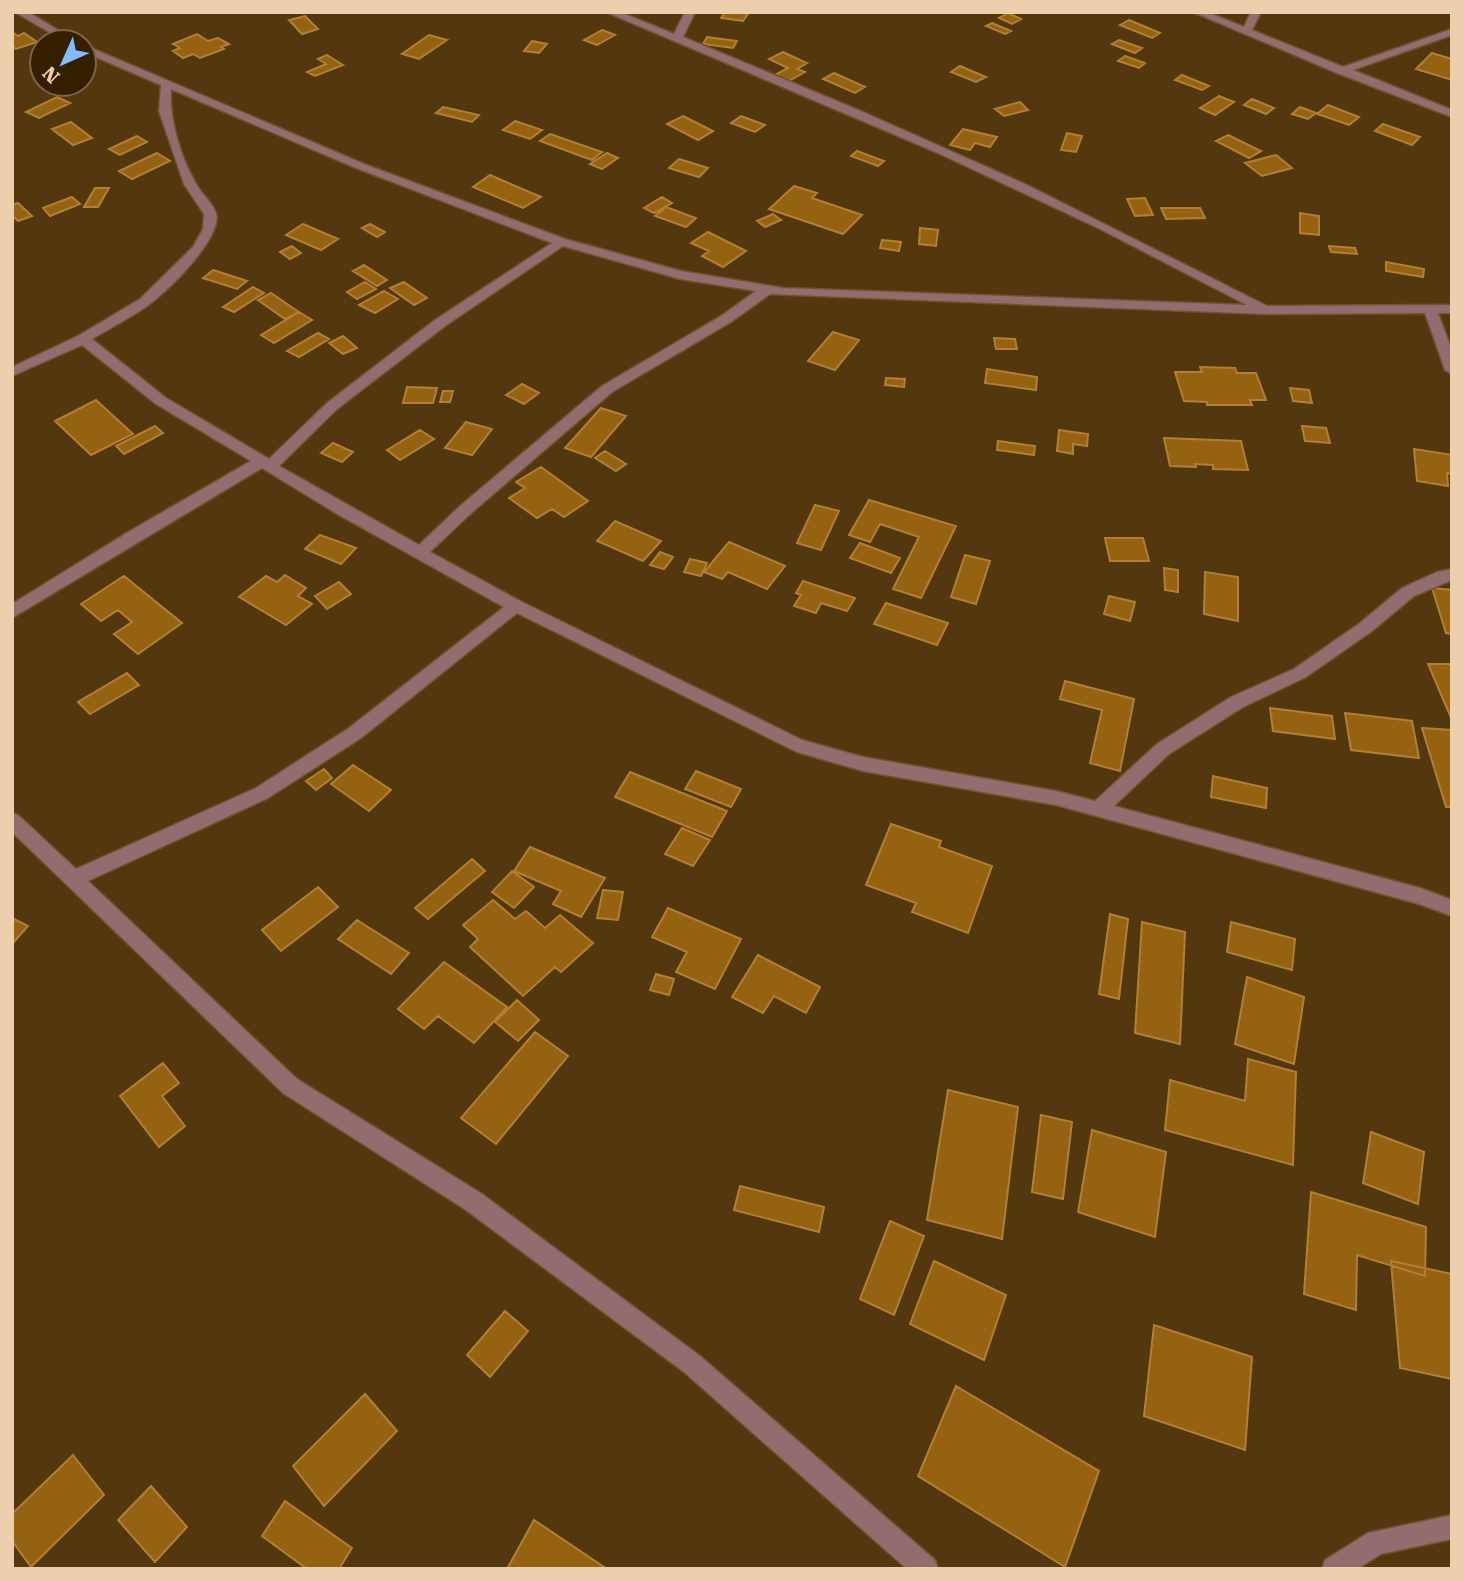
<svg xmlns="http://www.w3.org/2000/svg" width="1464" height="1581" font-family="'Roboto Serif',serif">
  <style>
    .building { fill: #946210; stroke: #b37f36; stroke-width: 2 }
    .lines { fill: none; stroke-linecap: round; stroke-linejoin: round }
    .minor-casing { stroke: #6e532c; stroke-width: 3 }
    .minor { fill: #926c6f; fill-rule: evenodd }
  </style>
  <rect width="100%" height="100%" fill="#52370f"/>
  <path class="building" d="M725,12H736L748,14L743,21L721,18Z
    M1008,13L1021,19L1012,24L999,18Z
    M305,16L318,29L302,34L289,20Z
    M1129,20L1160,33L1152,38L1120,25Z
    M992,23L1011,31L1005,34L986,26Z
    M602,30L615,35L597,45L584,40Z
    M12,32L18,36L24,33L37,42L16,49L12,47Z
    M197,34L208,41L218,38L229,44L221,47L224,49L200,58L193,54L183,58L173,51L180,48L173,44Z
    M429,35L447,40L419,59L402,54Z
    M707,37L737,41L733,48L703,44Z
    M1119,40L1142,48L1135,53L1112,44Z
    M532,41L547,44L539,53L524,51Z
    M783,52L807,63L797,69L805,72L789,81L775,75L788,68L769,59Z
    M1432,53L1452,59V80L1416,69Z
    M327,55L343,65L315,76L307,72L326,64L318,59Z
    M1125,56L1145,63L1139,68L1118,61Z
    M960,66L986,77L976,82L951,72Z
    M834,73L865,87L855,93L823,79Z
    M1182,75L1209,86L1202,90L1175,80Z
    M1219,96L1234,102L1215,115L1200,108Z
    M57,97L70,103L39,118L26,112Z
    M1252,99L1274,108L1266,114L1244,105Z
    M1020,102L1028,110L1004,116L995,109Z
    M1328,105L1359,117L1349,125L1317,114Z
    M443,107L479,115L472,122L436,113Z
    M1300,107L1316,113L1308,119L1292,114Z
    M683,116L713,131L698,140L667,124Z
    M741,116L765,125L755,132L731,123Z
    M515,121L542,130L530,139L503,130Z
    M71,122L92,138L73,145L52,129Z
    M1383,124L1420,137L1412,145L1375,131Z
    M963,129L997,137L990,147L975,143L970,150L950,145Z
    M1067,133L1082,136L1076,152L1061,150Z
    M550,134L602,152L592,160L540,141Z
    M1228,135L1261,151L1249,158L1216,141Z
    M137,136L147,142L120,155L109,149Z
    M857,151L884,161L878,166L851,156Z
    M157,153L170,161L132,179L119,171Z
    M607,153L618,158L602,169L590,164Z
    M1276,155L1292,168L1262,176L1245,163Z
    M679,159L708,168L699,177L669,168Z
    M490,175L541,197L523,208L473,187Z
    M794,186L817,193L812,198L862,215L843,234L769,209Z
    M95,188H109L98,207H84Z
    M72,197L80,204L50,216L43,208Z
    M662,197L672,203L654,213L644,208Z
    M1145,198L1153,215L1135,216L1127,199Z
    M18,203L32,216L18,221L12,215V205Z
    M666,207L696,218L686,227L655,216Z
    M1161,208H1200L1205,218L1166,219Z
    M1300,213L1319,216V235L1300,233Z
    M773,214L781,220L765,227L757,221Z
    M303,224L338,239L321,250L286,235Z
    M370,224L385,232L377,237L362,228Z
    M920,228L938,230L936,246L919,244Z
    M708,232L746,251L723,267L702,256L709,251L691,243Z
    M882,240L901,242L899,251L880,248Z
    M292,246L301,253L290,259L280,252Z
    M1329,246L1355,248L1357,254L1331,252Z
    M1386,262L1424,269L1423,277L1386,271Z
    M364,265L387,280L377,286L353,271Z
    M213,270L247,281L237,289L203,278Z
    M365,282L376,289L357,299L347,292Z
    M404,282L427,298L414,305L390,288Z
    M253,287L264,293L234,312L223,307Z
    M384,291L398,299L375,313L359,305Z
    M271,293L299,312L285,319L258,300Z
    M299,312L312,320L274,343L261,335Z
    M833,332L859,340L835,370L808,361Z
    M318,333L329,339L299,357L287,351Z
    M343,336L357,348L343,354L329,343Z
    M994,338L1015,339L1017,349H996Z
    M1200,367L1235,368L1237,373H1256L1266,400H1250L1252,405H1207V402L1184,401L1175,372H1202Z
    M987,369L1037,377L1036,390L985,383Z
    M886,378L905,379L904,387L885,385Z
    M522,384L539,393L524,404L506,395Z
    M407,387L437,388L433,403H403Z
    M1290,388L1309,390L1312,403L1293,401Z
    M443,391H453L450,402H440Z
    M96,400L133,434L91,455L55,421Z
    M601,408L626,416L591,457L565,448Z
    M466,422L492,429L472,455L445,448Z
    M155,426L163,433L124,454L116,446Z
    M1302,426L1326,428L1330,443L1305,441Z
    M420,430L434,439L400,460L387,450Z
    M1059,430L1088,434L1087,446L1073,444V454L1057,451Z
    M1164,438L1241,441L1248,470L1213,469V465L1195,464L1196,467L1170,466Z
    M998,441L1035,446L1034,455L997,450Z
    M333,443L353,452L342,462L321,453Z
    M1414,449L1452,455V474L1447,473L1448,486L1417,481Z
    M605,451L626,464L616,471L595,458Z
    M541,467L588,501L564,517L552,509L537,518L509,498L525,488L516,482Z
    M869,500L956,526L921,598L893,589L919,537L880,524L870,542L849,535Z
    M815,505L839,511L821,550L797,543Z
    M615,521L661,541L643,561L597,541Z
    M320,535L356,548L341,564L305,549Z
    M1105,538H1143L1149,561H1110Z
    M729,542L785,566L767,589L728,572L722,579L704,572Z
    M860,543L900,558L891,573L850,558Z
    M660,552L673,557L664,569L650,565Z
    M965,555L990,561L976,604L951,597Z
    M690,559L707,563L701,576L684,572Z
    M1164,568L1178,570V592L1165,590Z
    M1205,572L1238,577V621L1204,614Z
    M285,575L306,588L298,596L312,604L286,625L239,597L266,576L277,582Z
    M124,576L182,623L138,654L114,634L132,622L118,610L101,621L81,604Z
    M803,581L855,598L847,611L821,603L816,613L794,606L801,595L796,593Z
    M339,582L351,594L327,609L315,596Z
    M1432,588L1452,590V634L1446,633Z
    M1109,596L1135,602L1130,621L1104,614Z
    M886,603L948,623L937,645L874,624Z
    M1428,664H1452V720Z
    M127,673L139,685L90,714L78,702Z
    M1065,681L1134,699L1120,771L1090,763L1102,710L1060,699Z
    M1270,708L1332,716L1335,739L1273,731Z
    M1345,713L1412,721L1419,758L1351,750Z
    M1422,728L1452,730V807H1446Z
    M353,765L391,790L369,811L331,784Z
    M324,769L332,778L316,790L306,781Z
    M696,771L741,789L731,807L685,789Z
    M630,772L727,811L712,837L615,797Z
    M1213,776L1267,788L1266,808L1211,797Z
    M891,824L941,841L939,847L992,866L968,933L912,912L916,903L866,885Z
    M682,828L710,840L693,866L665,854Z
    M530,847L605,878L581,917L553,904L561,891L514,871Z
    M472,859L485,871L428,919L415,908Z
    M512,871L534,887L514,908L492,892Z
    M318,887L338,907L281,951L262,930Z
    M603,890L623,892L618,920L597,918Z
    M493,900L515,919L526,911L545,928L560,915L593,943L561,972L555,967L523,996L470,947L478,939L463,925Z
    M668,908L741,939L715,989L676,972L687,952L652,937Z
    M1110,914L1128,919L1119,999L1099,994Z
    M12,918L28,926L12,944Z
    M357,920L409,953L391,974L338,939Z
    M1142,922L1185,932L1180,1044L1135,1033Z
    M1231,922L1295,939L1292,970L1227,952Z
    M758,955L820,987L806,1013L774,996L763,1013L732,997Z
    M444,962L507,1007L474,1043L438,1016L424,1029L398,1009Z
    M656,974L674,979L669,995L650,990Z
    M1247,977L1304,997L1294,1064L1235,1044Z
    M517,1000L539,1020L518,1041L495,1022Z
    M535,1032L568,1056L496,1144L461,1118Z
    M1248,1059L1296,1072L1293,1165L1165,1130L1170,1080L1245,1101Z
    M163,1063L179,1083L162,1096L185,1126L159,1147L120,1096Z
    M948,1090L1018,1107L1002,1239L927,1220Z
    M1041,1115L1072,1122L1063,1199L1032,1192Z
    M1092,1130L1166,1152L1155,1237L1078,1212Z
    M1371,1132L1424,1152L1418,1204L1363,1183Z
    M740,1186L824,1207L819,1232L734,1210Z
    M1311,1192L1426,1227L1425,1276L1357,1255L1356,1310L1304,1294Z
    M890,1221L924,1236L894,1315L860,1299Z
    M934,1261L1006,1295L984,1360L910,1324Z
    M1391,1261L1452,1274V1379L1400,1368Z
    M505,1311L528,1331L490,1377L467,1355Z
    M1154,1325L1252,1357L1245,1450L1144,1416Z
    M956,1386L1099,1471L1065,1567L918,1476Z
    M365,1394L397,1431L324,1506L293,1466Z
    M73,1455L104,1495L31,1567L12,1541V1514Z
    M151,1486L187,1527L155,1562L118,1520Z
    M285,1501L352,1548L339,1569H307L262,1536Z
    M534,1520L607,1569H507Z"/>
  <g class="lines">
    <g class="minor-casing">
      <path id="minor" d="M15,12H28L78,42H66Z
        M606,12H620L674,34L685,12H695L683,37L863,112L1027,185L1267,306L1452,305V313H1438L1452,351V374L1445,370L1425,313L1266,314L770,294L731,322L612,392L469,515L430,552L522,602L802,740L863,757L1056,791L1095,801L1157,744L1231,697L1294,669L1360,623L1402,588L1437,572L1452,569V580L1414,596L1372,631L1306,677L1243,707L1169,754L1114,806L1420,888L1452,900V916L1419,904L1056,805L863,771L797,752L517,613L361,738L268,798L88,881L297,1079L482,1194L700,1356L935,1560L938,1569H907L684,1372L466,1210L283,1093L12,832V813L18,815L76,869L256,788L349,728L504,607L339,515L262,468L12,618V604L130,531L251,461L156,404L82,345L12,376V367L78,336L140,299L193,247L203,229L204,214L184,184L159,111L161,85L84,52V45L364,164L565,239L681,271L783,288L1247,305L1100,229L938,153ZM171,89L356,168L552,243L435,320L327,403L269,459L166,398L92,339C110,328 130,318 147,306C166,293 223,238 216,213C213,204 203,195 198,187C181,159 169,121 171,89ZM563,246L680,279L756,291L721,316L602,386L459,507L419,545L279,466L337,409L445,326Z
        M1193,12H1207L1244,27L1251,12H1261L1252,30L1343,67L1452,29V35L1353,70L1452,110V117L1337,73Z
        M1452,1515V1539L1381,1554L1357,1569H1322L1325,1560L1368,1533Z"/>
    </g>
    <use href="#minor" class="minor"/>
  </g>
  <rect width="1464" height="1581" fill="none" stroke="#ecd0ae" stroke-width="28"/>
  <g transform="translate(63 63) rotate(225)"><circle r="33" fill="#341f01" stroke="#7e6646" stroke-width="2"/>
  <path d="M0-5L12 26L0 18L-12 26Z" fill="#85bbfb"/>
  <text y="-10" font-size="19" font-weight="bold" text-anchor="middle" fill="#ecd0ae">N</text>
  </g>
</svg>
